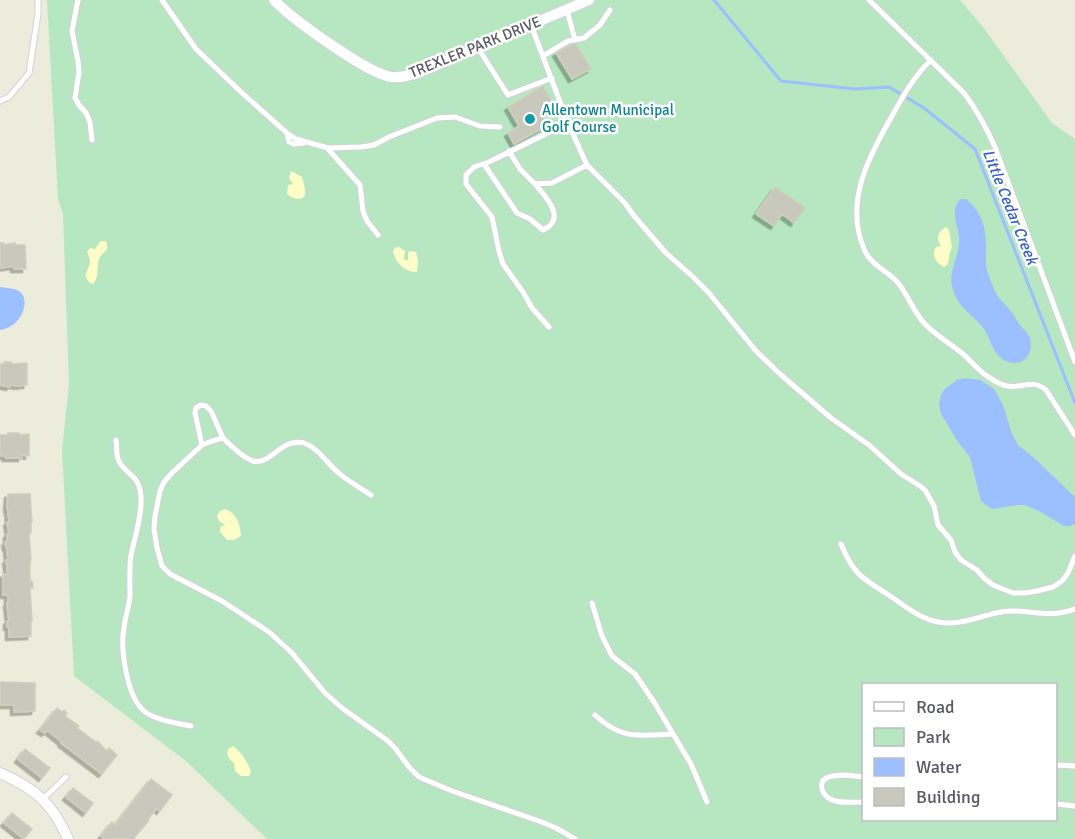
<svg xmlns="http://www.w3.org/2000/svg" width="1075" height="839" font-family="Signika,sans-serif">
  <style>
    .green { fill: #b6e7c0; fill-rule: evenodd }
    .sand { fill: #fefcc7 }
    .water { fill: #9bbfff }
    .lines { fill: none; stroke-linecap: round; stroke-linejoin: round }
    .stream { stroke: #9bbfff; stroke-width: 3 }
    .building { fill: #c9c8bd; stroke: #d1cfbb; stroke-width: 1.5; filter: url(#shadow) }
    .lane-casing { stroke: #d1d2da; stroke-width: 7 }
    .street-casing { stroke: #d1d2da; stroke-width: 12 }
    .lane { stroke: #fff; stroke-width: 5 }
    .street { stroke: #fff; stroke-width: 10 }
    .culture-dot { fill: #0f9aa8; stroke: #fff; stroke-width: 2 }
    .labels { text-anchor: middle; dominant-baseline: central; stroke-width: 5; stroke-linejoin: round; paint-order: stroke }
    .street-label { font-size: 15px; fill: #575961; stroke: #fff }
    .culture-label { font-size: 15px; fill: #0d838f; stroke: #fff; text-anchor: start }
    .water-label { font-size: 16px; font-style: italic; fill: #325fcd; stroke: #fff }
  </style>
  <defs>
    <filter id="shadow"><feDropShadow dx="-3.5" dy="3.5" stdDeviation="0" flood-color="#0004"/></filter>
  </defs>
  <rect width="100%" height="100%" fill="#ececdd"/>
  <path class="green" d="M47,0H960L983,27L1052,123L1075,139V839H267L186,761L74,676L62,450L69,384L63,214L58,199ZM864,684H1056V820H864Z"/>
  <path class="sand" d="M291,171L302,177C303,181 305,187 305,191C306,203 292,199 287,194L288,185L293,184L289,178Z
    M946,227L949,230L952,247L950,252L948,264L944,267C936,263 931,255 936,247L941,246C936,239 937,232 946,227Z
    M101,241H106C110,253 103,250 99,259C96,268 100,276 93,284L90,283C83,275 86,275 89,266C91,262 89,256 87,252L90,248L95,249Z
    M396,247H399L405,251L404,258L405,260H408V253L410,251L416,252L418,260L417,272C405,273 395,262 393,251Z
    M225,509C237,513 240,524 241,536L234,540H227L220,532V527L225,525L219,521L217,516L220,511Z
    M233,746C241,751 248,763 251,772L249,776H241L235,771L234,763C229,759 226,756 228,749Z"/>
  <path class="water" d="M961,199H966C982,212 986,227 986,247C986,254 985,262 987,270C989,277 992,284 995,291C998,298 1004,303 1009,309C1013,313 1016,319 1019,324C1023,329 1028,332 1030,338C1035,359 1016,371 1000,357C992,350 990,338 984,329C973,314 956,307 952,286C948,270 961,254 959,237C958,225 949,209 961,199Z
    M0,287C6,288 14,288 19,291C29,298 24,314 17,321C13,326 6,329 0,330Z
    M964,378L980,380L994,389L1003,405L1012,434L1018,445L1033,457L1075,497V524L1070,526H1064L1039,511L1025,505H1018L992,509L981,501L970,457L958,442L941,414L939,404L941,395L945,389L957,380Z"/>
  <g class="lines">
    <path class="stream" d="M714,0L781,81L855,89L889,87L924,108L975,149L1075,403"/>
  </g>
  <path class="building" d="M575,43L591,69L572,79L556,53Z
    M543,86L554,105L541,112L548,125L514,144L508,133L519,126L508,107Z
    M775,187L805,208L794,223L782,214L774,226L756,214Z
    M0,243H4V245L15,243V245H25L26,269H14V266L0,268Z
    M4,362H11V364L27,363V385H21V386L10,385V387L0,385V364H4Z
    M8,433H19V435L29,434V456L22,455V458H6L5,456H0V435H8Z
    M8,494H30L32,522H31V533L29,534L31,560H30V581H32L33,588H30L32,621L31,622V636L9,637V627H7V621H9L7,603H8V595H3V574H8L6,560H8L7,547H6L5,542H7V534H9L7,522H9L8,509H7Z
    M0,682L35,683V711L14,712V705H0Z
    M57,708L62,712L64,710L67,713L65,716L79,726L77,728L96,742L97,741L107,751L109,748L117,755L102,774L61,743L62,742L47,730L45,733L40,730Z
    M25,749L50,768L42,778L18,759Z
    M151,779L172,795L160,811L157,808L148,819L149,820L134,838L132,836L129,839H105L101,836L112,822L115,825Z
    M73,788L93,803L86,813L66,797Z
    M12,813L32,829L24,839L4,823Z"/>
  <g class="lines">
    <g class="lane-casing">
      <path id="lane" d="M78,0L72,31L78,61L79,72L75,98L79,105L86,113L90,122L92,140
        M162,0L196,49L241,92L287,133L296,139L328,148L361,147L374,145L389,137L437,118L455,117L480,126L500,127
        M869,0L964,93C977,110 986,127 995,147L1075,362
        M567,10L575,40
        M531,25L568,123
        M478,48L508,95L552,78
        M543,56L568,41L584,38L600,25L610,10
        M931,60C914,76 903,96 892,116C869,156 844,202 864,249C871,266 889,271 899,284C908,296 914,312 924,323C935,335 951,344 963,354C971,361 978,370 987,376C993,380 1000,385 1007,386C1023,389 1032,378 1046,390L1075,435
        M0,101L9,97L29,73L38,14V0
        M287,133L289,142L294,144L304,143
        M328,149L360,185L363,211L367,221L378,235
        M509,151L520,169L535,184L552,183L587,165L568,123L489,162L474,167L466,175V184L492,217L499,251L503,264L523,292L532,308L549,327
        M484,164L517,213L530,219L543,230C568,219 545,196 535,184
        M587,165L624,202L635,217L666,253L692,276L709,293L756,351L780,374L831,418L869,445L901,474L920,486L925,490L934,506L938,525L951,540L955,552L961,560L977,570L984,578L993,585L1013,593H1025L1037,591L1053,587L1062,581L1068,573L1075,556
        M223,438C230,445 243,458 253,461C270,466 282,437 304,443C319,448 328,465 340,474C349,482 361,488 371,495
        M116,440C117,446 116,453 118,459C123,474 140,473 141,497C142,516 135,536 131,555C129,569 130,582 130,596C129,607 125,617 124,628C120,649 127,696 143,710C153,720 177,723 191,726
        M202,445L195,413L196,408L201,405L206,406L211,411L223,438L212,441L202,445L172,473L164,482L160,491L155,516L154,529L157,548L162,566L170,574L222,601L269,632L292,653L325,693L342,708L388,741L395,748L409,767L419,777L452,791L539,821L556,828L575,839
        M841,544C845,554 850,564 857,572C865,581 877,587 887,594C906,606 923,623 948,623C970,624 990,611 1011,611C1037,611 1048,618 1075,609
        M592,603L602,636L612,656L635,674L654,702L691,764L707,802
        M595,715C623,741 639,735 673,734
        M1056,765L1075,766
        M864,777C853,776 839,773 829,777C818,780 820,793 830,799C839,804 853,802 864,802
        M43,799L66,777
        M1056,804L1075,806"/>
    </g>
    <g class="street-casing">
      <path id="street" d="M274,0C291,18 369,75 392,77C402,78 411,75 420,72L589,0
        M0,773C35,788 53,804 68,839"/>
    </g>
    <use href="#lane" class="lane"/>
    <use href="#street" class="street"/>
  </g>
  <circle class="culture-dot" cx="530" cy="119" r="6"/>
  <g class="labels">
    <g class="street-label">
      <text transform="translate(475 47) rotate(-22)">TREXLER PARK DRIVE</text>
    </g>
    <g class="culture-label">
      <text x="542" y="110">Allentown Municipal<tspan x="542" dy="17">Golf Course</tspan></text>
    </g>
    <g class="water-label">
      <text transform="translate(1010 207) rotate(68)">Little Cedar Creek</text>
    </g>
  </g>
  <rect x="862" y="683" width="195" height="138" fill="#ffffff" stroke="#bcbdc0" stroke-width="1.5"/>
  <rect x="874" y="702" width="30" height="9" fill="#ffffff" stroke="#bcbdc0" stroke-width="1.5"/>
  <text x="916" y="713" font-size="18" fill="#575961">Road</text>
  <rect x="874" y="728" width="30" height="18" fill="#b6e7c0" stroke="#bcbdc0" stroke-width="1.5"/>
  <text x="916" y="743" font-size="18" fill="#575961">Park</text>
  <rect x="874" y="758" width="30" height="18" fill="#9bbfff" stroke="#bcbdc0" stroke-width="1.5"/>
  <text x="916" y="773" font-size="18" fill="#575961">Water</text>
  <rect x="874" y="788" width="30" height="18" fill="#c9c8bd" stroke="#bcbdc0" stroke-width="1.5"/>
  <text x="916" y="803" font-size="18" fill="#575961">Building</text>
</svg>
